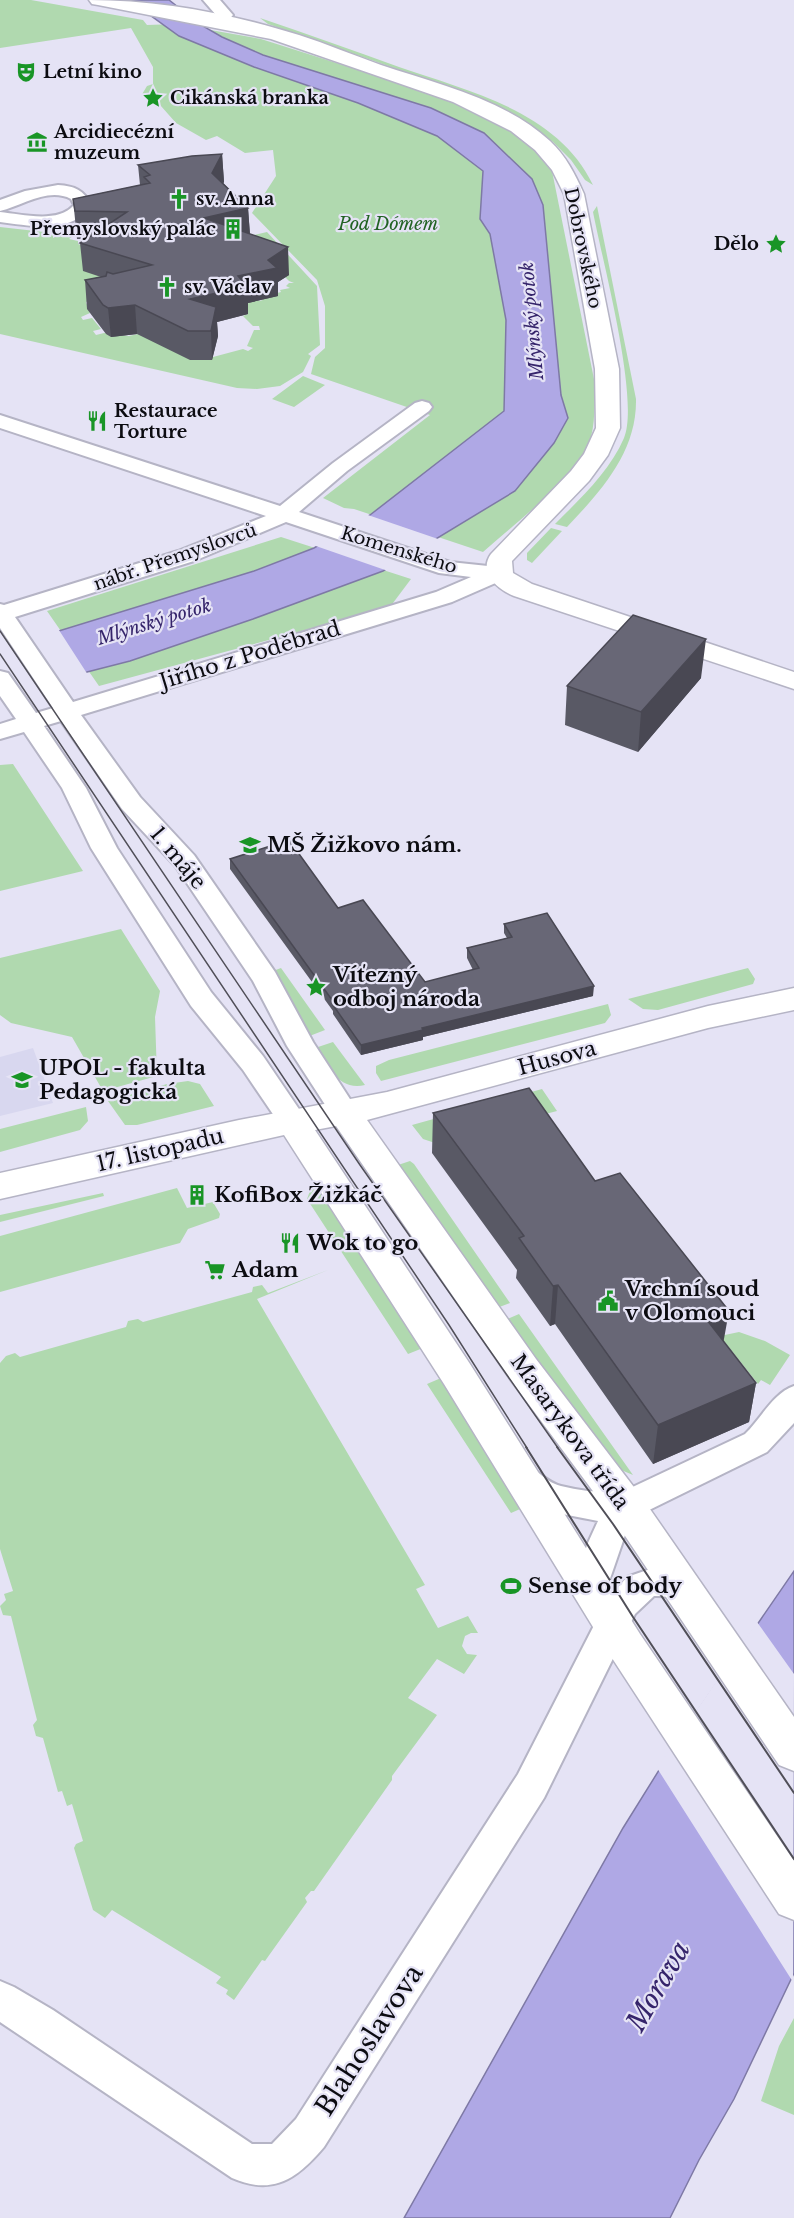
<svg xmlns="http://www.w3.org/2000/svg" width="794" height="2218" font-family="'Libre Baskerville',serif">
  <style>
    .built { fill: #d8d7ef }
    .green { fill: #b0d9af }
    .water { fill: #afa8e5; stroke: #7e79a5; stroke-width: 1.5 }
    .pier { fill: #e5e3f5 }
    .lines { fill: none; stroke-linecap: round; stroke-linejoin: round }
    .street-casing { stroke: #b5b4c5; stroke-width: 4 }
    .secondary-casing { stroke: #b5b4c5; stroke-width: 3 }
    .street { fill: #fff; fill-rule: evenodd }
    .secondary { fill: #fff; fill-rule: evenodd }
    .tram-far1 { stroke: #504f58; stroke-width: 1.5 }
    .tram { stroke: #504f58; stroke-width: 2 }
    .wall { fill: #595965 }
    .shaded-wall { fill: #494853 }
    .building { fill: #686776; stroke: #494853; stroke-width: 1.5 }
    .labels { text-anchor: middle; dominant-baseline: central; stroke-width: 4.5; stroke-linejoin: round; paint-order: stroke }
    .far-poi-label { font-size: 18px; font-weight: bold; fill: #0c0c11; stroke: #e5e3f5; text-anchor: start }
    .far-park-label { font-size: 18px; font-style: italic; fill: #216223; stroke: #e5e3f5 }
    .far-street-label { font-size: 18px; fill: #0c0c11; stroke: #e5e3f5 }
    .far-water-label { font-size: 18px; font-style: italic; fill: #35246b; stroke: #e5e3f5 }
    .street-label { font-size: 21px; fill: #0c0c11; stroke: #e5e3f5 }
    .poi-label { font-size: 21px; font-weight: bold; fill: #0c0c11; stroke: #e5e3f5; text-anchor: start }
    .near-street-label { font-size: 26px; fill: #0c0c11; stroke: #e5e3f5 }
    .near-water-label { font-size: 27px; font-style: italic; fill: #35246b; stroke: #e5e3f5 }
  </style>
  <rect width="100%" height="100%" fill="#e5e3f5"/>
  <path class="built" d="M33,1048L53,1103L0,1116V1057Z"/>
  <path class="green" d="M0,0H31L143,20L147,25L176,24L261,39L409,86L469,108L516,133L542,157L552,171L595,384C594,402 596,425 589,443C572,481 514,524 483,552L354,509L344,508L323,498L430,415L311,374L315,357L325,348V306L317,280L252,213L276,176L273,150L245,153L217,136L206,140L176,123L153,97L141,96L147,86L153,84V67L131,28L0,48Z
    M260,18C307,34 353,50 399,67C468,91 558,111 593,185L585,180L571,160L553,142L512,113L454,89L268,24Z
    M597,206L636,399C637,452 601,491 567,527L555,524C580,499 610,471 624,438C640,400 602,259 593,212Z
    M0,227L53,233V238L71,229L75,232L68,234L73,236L69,239L78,241V244L81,245L97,275H107L108,297L86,302L90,313L81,317L83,320L92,318L101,329L93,331L96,335L104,333L129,336L138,334L213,357L243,349L248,351L253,348L247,346L254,330H260L259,326H253L243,316L248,314L244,304L249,303L247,300L256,298L259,301L263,300L261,297L278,296L277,293L281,292L280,290L290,288L286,286L289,283H294L289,281L245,237L267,232L317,286L320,345L308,354L311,356L303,372L280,386L257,389L237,388L0,334Z
    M303,376L325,385L294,407L272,399Z
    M551,528L562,531L532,563L527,560V553Z
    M281,537L411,579L390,607L99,686L47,611Z
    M13,764L83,871L0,891V765Z
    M121,929L160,991L155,1017L157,1076L103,1091L72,1037L11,1023L0,1015V958Z
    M281,968L325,1030L307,1037L273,971Z
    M748,968L755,979L753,984L658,1010L643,1009L628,999Z
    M608,1004L611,1015L605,1023L381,1081L376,1073V1066L389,1060Z
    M333,1042L365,1085C338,1091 328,1066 315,1048Z
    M188,1081L200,1084L214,1106L137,1125H125L108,1101L167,1084Z
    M542,1089L557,1111L435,1143L423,1139L412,1125Z
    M86,1107L88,1121L80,1130L0,1152V1129Z
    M410,1161L414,1164L510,1303L494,1309L398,1165Z
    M318,1187L428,1346L408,1354L307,1199L310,1191Z
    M177,1188L187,1208L213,1202L220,1214L219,1218L188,1229L180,1243L0,1292V1236Z
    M103,1193L104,1196L0,1222V1215Z
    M328,1270L257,1299L425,1585L416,1589L438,1628L468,1616L478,1633H471L465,1636L462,1646L467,1654L477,1655L464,1674L437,1659L408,1698L437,1715L392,1776V1780L314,1891H311L305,1898L307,1902L265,1961L262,1960L234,2000L226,1994L228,1990L216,1983L221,1977L112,1910L105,1918L93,1910L74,1848L76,1844L83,1841L72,1804L67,1806L62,1791L58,1792L43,1738L36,1736L33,1725L37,1720L11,1616L3,1615L0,1606L6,1600L4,1594L13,1591L0,1549V1363L6,1356L15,1353L20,1357L126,1327L128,1321L138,1319L143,1322L252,1292L253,1287L262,1285L268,1293Z
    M519,1314L633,1475L614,1467L503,1321Z
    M739,1332L765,1341L790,1355L770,1385L761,1380L758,1384L720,1336Z
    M448,1375L527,1506L511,1513L427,1384Z
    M794,2018V2115L761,2101L779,2046Z"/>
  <path class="water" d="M129,0H169L201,25L222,37L263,55L431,108L484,133L532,179L543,205L561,395L568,418L554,443L515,491L383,571L253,619L130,661L87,672L0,685V649L254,571L314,548L370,515L504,411L506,320L490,234L480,219L483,171L437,136L358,103L254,67L179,36Z
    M794,1571V1973L734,2099L699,2160L670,2218H404L623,1828L679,1738Z"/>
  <path class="pier" d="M365,514L441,540L388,571L313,545Z
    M57,627L88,675L0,688V646Z
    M757,1622L794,1674L793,1982L657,1768Z"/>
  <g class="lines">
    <g class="street-casing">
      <path id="street" d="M203,0H220L233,15L224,25H212L210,22L216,15Z
        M58,185C75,186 83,190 92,205C71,235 32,226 0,222V212C21,214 58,224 74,205L71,199C48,187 22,206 0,211V200L25,191Z
        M422,401L429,403L432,407L429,411L347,471L299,512L450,562L507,568L510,573L507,578L452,602L81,715L140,797L194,855L275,972L313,1042L359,1113L355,1120L345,1123L335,1120L287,1046L253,981L176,867L122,809L61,721L44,726L86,788L117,848L211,992L263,1056L303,1115L307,1122L303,1129L293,1132L283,1129L243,1070L191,1006L91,848L62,788L24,732L0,739V724L16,719L0,696V671L8,673L36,713L53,708L0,628V604L4,605L178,551L266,516L0,428V415L280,506L333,463L415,403ZM286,522L439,573L471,577L436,592L73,702L15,617L194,561Z
        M794,1386V1423L767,1452L637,1516L625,1535L603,1599L591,1604L579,1599L574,1589L587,1545L598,1521C565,1514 523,1511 507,1478L511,1468C536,1460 539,1480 561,1486C581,1491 601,1493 622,1492L745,1434C761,1419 773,1393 794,1386Z
        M656,1567L668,1568L692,1576L697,1586L692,1596C677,1602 670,1595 654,1596L635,1614L544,1798L324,2147C297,2179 273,2196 232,2178L0,2022V1981L14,1987L53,2010L252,2144H272L296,2119L518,1774L607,1600L627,1577Z"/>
    </g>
    <g class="secondary-casing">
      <path id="secondary" d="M89,0C159,0 233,14 299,35C327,44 353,55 381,65C438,84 504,99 550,141C566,156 575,174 584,194L619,369L620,428L608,455L589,481L512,561L513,573L532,584L794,672V689L514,596C497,589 478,572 491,554L571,471L584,454L596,428L595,369L564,194L552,170L535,150L511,131L453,102L271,39L98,5L92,4Z
        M794,988V1010L708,1028L367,1120L536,1359L643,1499L794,1717V1771L779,1765L615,1521L510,1379L336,1126L315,1130L470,1364L640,1634L794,1861V1920L779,1914L612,1658L444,1384L284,1135L0,1199V1173L239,1120L387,1092L708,1006Z"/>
    </g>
    <use href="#street" class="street"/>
    <use href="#secondary" class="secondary"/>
    <path class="tram-far1" d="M0,631L360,1165L558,1448
      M0,654L449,1325L527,1448"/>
    <path class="tram" d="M526,1447L633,1617L794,1859
      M557,1447L613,1524L794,1793"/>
  </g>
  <path class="wall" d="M222,154L224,182L223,183L248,208L250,234L289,275L278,282V296L248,303V314L217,322L218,336L212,360H190L137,334L111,337L106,334L87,309L85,280L101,277L83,271L80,243L85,239H77L73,199L140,185L138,165Z
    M701,678L638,752L565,725L567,686Z
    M230,859L338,908L425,982L473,970L467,958V948L507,938L504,933V924L593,996L423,1037V1040L361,1055L333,1014V1011L230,869Z
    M433,1113L595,1181L756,1383L749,1422L653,1464L555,1324L550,1326L516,1278L517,1270L432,1153Z"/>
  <path class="shaded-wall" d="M222,154L224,182L214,201L212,173Z
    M248,208L250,236L204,218Z
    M288,247L289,275L278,282V296L248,303V314L217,322L218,336L212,360L211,331L190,299L238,276L268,260Z
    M135,305L137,334L111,337L108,308Z
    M706,639L701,678L638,752L641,712Z
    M594,986L593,996L423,1037V1040L361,1055V1045L422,1028Z
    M558,1285L555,1324L550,1326L553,1286Z
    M729,1311L722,1350L707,1320Z
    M756,1383L749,1422L653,1464L658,1425Z"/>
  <path class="building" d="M222,154L212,173L248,208L204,218L288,247L268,260L277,268L238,276L247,286L190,299L216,307L211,331H188L135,305L108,308L103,305L85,280L106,276L107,272L113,274L152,265L80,243L127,212L75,211L73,199L150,183L144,177L150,175L138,165L192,156Z
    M633,615L706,639L641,712L567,686Z
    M289,840L338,908L363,900L425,982L479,968L467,948L512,937L504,924L547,913L594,986L422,1028L423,1030L361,1045L333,1005L335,1004L230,859Z
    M529,1088L595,1181L620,1173L729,1311L707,1320L756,1383L658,1425L558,1285L553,1286L519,1238L524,1236L433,1113Z"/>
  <defs>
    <g id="theatre-bare" transform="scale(1.62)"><path d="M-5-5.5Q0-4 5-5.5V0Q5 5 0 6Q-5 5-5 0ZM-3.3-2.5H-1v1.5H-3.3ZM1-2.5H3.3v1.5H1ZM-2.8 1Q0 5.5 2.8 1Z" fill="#199526" stroke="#e5e3f5" stroke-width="2.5" paint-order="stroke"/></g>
    <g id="sight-bare" transform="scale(1.62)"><path d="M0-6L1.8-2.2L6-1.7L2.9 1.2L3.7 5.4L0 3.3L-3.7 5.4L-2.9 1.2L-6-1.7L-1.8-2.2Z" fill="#199526" stroke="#e5e3f5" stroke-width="2.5" paint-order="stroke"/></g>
    <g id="museum-bare" transform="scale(1.62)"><path d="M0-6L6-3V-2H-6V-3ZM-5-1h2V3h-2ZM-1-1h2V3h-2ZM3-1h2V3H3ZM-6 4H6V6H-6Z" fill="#199526" stroke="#e5e3f5" stroke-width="2.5" paint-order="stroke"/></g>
    <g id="church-bare" transform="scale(1.62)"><path d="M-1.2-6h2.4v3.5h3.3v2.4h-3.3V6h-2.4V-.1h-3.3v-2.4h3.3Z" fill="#199526" stroke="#e5e3f5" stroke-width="2.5" paint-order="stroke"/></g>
    <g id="building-bare" transform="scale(1.62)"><path d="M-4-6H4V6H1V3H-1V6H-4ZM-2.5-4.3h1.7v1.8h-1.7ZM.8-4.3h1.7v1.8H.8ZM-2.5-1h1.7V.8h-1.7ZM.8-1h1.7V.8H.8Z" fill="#199526" stroke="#e5e3f5" stroke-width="2.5" paint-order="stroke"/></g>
    <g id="restaurant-bare" transform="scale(1.62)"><path d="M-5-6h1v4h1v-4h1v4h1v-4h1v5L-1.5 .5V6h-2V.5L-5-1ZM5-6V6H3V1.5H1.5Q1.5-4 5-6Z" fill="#199526" stroke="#e5e3f5" stroke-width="2.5" paint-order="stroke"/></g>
    <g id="school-bare" transform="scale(1.62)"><path d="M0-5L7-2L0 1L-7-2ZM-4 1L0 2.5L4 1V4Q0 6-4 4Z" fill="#199526" stroke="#e5e3f5" stroke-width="2.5" paint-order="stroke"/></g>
    <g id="university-bare" transform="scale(1.62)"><path d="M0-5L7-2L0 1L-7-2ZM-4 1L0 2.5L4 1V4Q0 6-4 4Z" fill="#199526" stroke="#e5e3f5" stroke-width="2.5" paint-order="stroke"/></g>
    <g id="supermarket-bare" transform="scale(1.62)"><path d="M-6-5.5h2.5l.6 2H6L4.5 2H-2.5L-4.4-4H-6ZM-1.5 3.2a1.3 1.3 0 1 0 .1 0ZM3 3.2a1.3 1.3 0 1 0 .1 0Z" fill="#199526" stroke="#e5e3f5" stroke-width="2.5" paint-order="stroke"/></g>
    <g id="civic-bare" transform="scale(1.62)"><path d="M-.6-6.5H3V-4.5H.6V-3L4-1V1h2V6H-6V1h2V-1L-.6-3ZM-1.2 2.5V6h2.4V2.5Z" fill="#199526" stroke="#e5e3f5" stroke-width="2.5" paint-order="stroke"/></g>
    <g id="stadium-bare" transform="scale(1.62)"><path d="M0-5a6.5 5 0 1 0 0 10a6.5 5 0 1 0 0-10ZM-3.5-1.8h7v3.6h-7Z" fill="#199526" stroke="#e5e3f5" stroke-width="2.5" paint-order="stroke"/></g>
  </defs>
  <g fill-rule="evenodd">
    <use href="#theatre-bare" x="26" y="72"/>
    <use href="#sight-bare" x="153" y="98"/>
    <use href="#museum-bare" x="37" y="142"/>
    <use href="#church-bare" x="179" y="199"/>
    <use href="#building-bare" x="233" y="229"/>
    <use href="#sight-bare" x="776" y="244"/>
    <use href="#church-bare" x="167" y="287"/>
    <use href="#restaurant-bare" x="97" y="421"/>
    <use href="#school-bare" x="250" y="845"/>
    <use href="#sight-bare" x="316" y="987"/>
    <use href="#university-bare" x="22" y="1080"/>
    <use href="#building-bare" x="197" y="1195"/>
    <use href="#restaurant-bare" x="290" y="1243"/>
    <use href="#supermarket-bare" x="215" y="1270"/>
    <use href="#civic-bare" x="608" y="1301"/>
    <use href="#stadium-bare" x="511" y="1586"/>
  </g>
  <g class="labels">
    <g class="far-poi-label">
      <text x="43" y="72">Letní kino</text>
      <text x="170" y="98">Cikánská branka</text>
      <text x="54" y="132">Arcidiecézní<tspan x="54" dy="21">muzeum</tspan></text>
      <text x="196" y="199">sv. Anna</text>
      <text x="216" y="229" text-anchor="end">Přemyslovský palác</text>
      <text x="759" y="244" text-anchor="end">Dělo</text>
      <text x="184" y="287">sv. Václav</text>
      <text x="114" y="411">Restaurace<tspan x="114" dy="21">Torture</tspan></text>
    </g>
    <g class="far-park-label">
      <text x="388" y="224">Pod Dómem</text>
    </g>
    <g class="far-street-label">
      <text transform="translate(583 248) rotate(78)">Dobrovského</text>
      <text transform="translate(399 550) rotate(17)">Komenského</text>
      <text transform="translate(175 557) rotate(-19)">nábř. Přemyslovců</text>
    </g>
    <g class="far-water-label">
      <text transform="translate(532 321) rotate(-95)">Mlýnský potok</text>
      <text transform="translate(154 622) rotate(-17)">Mlýnský potok</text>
    </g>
    <g class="street-label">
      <text transform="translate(250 655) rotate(-17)">Jiřího z Poděbrad</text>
      <text transform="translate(178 858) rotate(50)">1. máje</text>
      <text transform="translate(557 1058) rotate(-15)">Husova</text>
      <text transform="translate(160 1150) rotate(-13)">17. listopadu</text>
      <text transform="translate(570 1432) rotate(54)">Masarykova třída</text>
    </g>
    <g class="poi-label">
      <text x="267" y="845">MŠ Žižkovo nám.</text>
      <text x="333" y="975">Víťezný<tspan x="333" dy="24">odboj národa</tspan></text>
      <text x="39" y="1068">UPOL - fakulta<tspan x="39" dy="24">Pedagogická</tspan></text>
      <text x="214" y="1195">KofiBox Žižkáč</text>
      <text x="307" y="1243">Wok to go</text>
      <text x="232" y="1270">Adam</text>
      <text x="625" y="1289">Vrchní soud<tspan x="625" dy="24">v Olomouci</tspan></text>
      <text x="528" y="1586">Sense of body</text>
    </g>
    <g class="near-street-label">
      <text transform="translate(369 2040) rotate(-57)">Blahoslavova</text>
    </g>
    <g class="near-water-label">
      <text transform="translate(658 1986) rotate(-60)">Morava</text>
    </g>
  </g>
</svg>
